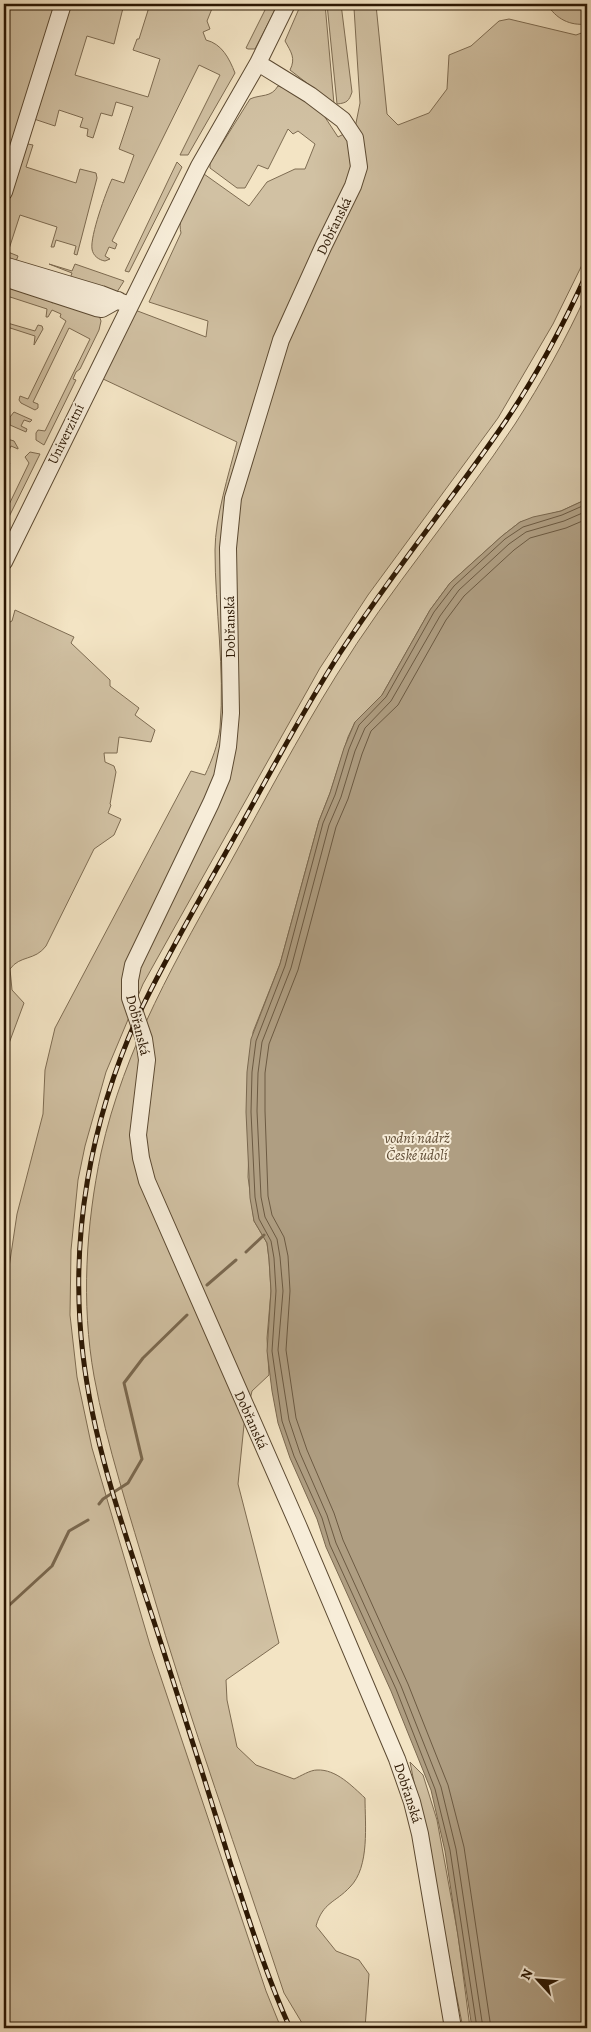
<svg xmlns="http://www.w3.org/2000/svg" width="591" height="2032" font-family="Alegreya,serif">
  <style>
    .green { fill: #d1c1a3; stroke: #7e6c52 }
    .water { fill: #af9e82; stroke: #7a684f }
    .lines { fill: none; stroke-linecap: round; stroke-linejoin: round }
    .shore { stroke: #6c5a42; stroke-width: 1 }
    .stream { stroke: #7a684f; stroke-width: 3 }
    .minor-casing { stroke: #5c4a32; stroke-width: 18 }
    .minor { stroke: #f7edd9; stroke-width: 16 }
    .rail-casing { stroke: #2a1602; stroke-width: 5 }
    .rail { stroke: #f7edd9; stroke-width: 3; stroke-dasharray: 9; stroke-linecap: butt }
    .labels { text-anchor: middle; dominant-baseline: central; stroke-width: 4; stroke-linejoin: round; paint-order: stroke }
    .street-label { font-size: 14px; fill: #2a1602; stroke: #f7edd9 }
    .water-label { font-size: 15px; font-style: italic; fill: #5f4c35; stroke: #f7edd9 }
  </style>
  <rect width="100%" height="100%" fill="#f3e4c4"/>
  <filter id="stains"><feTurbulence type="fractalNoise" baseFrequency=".004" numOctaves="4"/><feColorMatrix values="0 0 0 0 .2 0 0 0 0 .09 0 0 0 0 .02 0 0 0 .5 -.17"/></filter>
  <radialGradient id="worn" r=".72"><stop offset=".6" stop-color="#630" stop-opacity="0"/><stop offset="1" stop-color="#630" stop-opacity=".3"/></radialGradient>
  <path class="green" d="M4,4H58L4,177Z
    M68,4H124L114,44L87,36L75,75L148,97L160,59L133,50L137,39H139L150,4H209L213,6L207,21L210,29L203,32L206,40C222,44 229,58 235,73L188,155H180L220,75L199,65L112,241L117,244L115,249L109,247L105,256L110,259L105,261C99,260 93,256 92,249C90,236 106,192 112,179L124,183L134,155L119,149L133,107L116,102L112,116L101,113L93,138L87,136L88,129L80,127L83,118L59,110L55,126L31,118Z
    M268,4H278L255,49H248L246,48Z
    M301,4H325L334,104L290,70C296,58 291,52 285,41Z
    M327,4H341L352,92C349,101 347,103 337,104Z
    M547,4H587V24C570,26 556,19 547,4Z
    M376,5L387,114L398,125L429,113L447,89L449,55L471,46L499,21L509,19L576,35L587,31V250L582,265L553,324L498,418L368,595L320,668L177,923L143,984L106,1072L85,1146L78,1180L71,1250L70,1315L77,1377L92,1448L150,1645L266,1991L281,2028H4V1301L17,1214L43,1114L45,1070L55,1028L191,771L205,775C212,760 218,745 220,728C225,669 215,609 215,550C215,518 229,473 237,442L101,378L135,310L206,337L208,321L149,302L181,233C176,214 195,190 204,174L249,206L267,182L295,169H305L315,144L298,131L293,134L288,129L268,169L258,165L245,188H237L210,168V163L250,99C261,94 271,98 278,86L288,89L319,108L338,137L355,128L360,103L354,8Z
    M23,143L33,145L26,167L76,183L80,169L96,173L97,178L77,255L74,254L76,246L56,240L54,247H51L57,227L20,215L8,252L18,256L15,264L4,261V208Z
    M177,162L182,167L129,272L125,271Z
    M49,264L72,271L75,264L124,281L117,292L69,281L72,273Z
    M4,284L49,298L52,303L56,301L99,315L101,321L99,330L80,369L76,372L73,379L76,380L44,445L36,440V433L38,430L45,431L90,339L69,328L33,402L38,404V408L35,410L21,403L19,400L20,396L28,399L66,321L60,317L61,314L52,310L48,317H46L47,309L4,295Z
    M587,293V499L561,511L520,522L502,536L450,583L430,610L382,695L355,722L348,737L330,793L319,821L280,964L253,1032L248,1177L254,1221L267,1243L269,1259L271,1291L267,1338L269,1375L252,1391L244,1425L238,1484L279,1643L226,1680L227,1700L237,1747L256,1765L294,1779C301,1776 310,1770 317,1770C336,1769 352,1786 365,1798C365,1824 370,1867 350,1887C335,1903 323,1902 316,1926L336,1951L359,1960L369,1974L365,2028H305L284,1993C239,1856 190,1721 150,1584C130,1515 107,1447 94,1376C81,1303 86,1225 101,1153C124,1048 178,956 230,863C265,800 298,737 336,676C390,588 458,510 515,424C542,382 566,339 587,293Z
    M4,322L35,331L38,325L42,326L43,329L34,345L35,336L4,326Z
    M14,412L32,420L30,422L24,420L21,426L27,429L26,432L10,425V417Z
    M4,438L14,441L18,448V449L11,446L4,460L10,463L7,467L4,466Z
    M30,452L40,454L4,527V515L29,463L25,457Z
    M15,610L74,637L71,643L110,680V686L139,708L135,715L155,730L151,742L119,737L117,753H104L105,762L114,766L116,772L110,804L111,805L108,813L121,819L114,835L94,849L46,946C35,961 20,955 10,969L12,990L24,1003L8,1046L4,1052V625L12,621Z
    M410,1762L423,1775L437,1820L458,1935L470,2028H463Z"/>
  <path class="water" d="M587,499V2028H472L445,1851L431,1790L391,1691L326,1547L317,1519L290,1458L278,1423L272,1391L267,1351L271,1291L269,1259L267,1243L254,1221L250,1198L246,1112L247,1072L251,1039L280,964L319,821L330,793L344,748L355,722L382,695L430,610L450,583L502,536L520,522L533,517L561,511Z"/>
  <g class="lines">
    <path class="shore" d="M477,2028L450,1850L435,1789L396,1689L330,1545L322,1518L294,1456L282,1421L272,1351L276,1291L274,1258L271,1241L259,1219L255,1197L251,1112L252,1072L256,1041L285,966L323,823L335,795L349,749L359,725L386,697L434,612L454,586L505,539L523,527L562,515L587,504
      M483,2028L456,1849L441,1787L401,1686L336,1543L327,1515L300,1453L289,1420L278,1350L283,1291L280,1257L277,1239L265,1217L261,1197L257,1111L258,1073L262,1042L291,968L329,825L341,797L355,751L365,728L391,701L440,616L459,590L509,544L526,532L564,521L587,511
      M491,2028L464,1847L448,1785L408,1684L343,1540L334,1513L307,1450L296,1418L286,1350L290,1291L288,1256L284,1237L272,1215L268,1196L265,1111V1073L269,1044L298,970L336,827L348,799L362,754L371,731L398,705L446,620L464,596L514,550L530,538L566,528L587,519"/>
    <path class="stream" d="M246,1252L264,1235
      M207,1285L236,1260
      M99,1504L103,1499L128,1483L142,1459L124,1383L143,1358L187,1315
      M4,1610L52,1566L69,1531L88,1520"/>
    <g class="minor-casing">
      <path id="minor" d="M258,63L310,95L343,120L355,138L359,167L353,186L324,245L281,340L233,498L228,548L231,713L228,747L222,777L211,803L133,965L130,980V998L144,1039L147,1060L138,1135L141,1158L147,1181L298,1525L397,1759L412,1802L420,1834L453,2028
        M4,192L63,4
        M4,265L101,294L129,305
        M4,278L96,308L102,309L118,300
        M4,562L199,166L258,63L287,4"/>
    </g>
    <use href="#minor" class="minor"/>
    <g class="rail-casing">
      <path id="rail" d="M290,2028C266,1975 249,1920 231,1865C210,1797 189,1730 167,1662C136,1563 95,1459 83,1355C69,1239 90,1122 138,1016C164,961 195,908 225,854C263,787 298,718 340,653C391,574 450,502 503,425C536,377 563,326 587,273"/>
    </g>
    <use href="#rail" class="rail"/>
  </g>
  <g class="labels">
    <g class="street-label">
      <text transform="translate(334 226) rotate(-64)">Dobřanská</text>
      <text transform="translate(66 434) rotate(-64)">Univerzitní</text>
      <text transform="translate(230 627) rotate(-91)">Dobřanská</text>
      <text transform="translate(138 1025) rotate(76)">Dobřanská</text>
      <text transform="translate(251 1420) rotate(66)">Dobřanská</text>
      <text transform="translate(408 1793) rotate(72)">Dobřanská</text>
    </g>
    <g class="water-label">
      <text x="417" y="1138">vodní nádrž<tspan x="417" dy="17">České údolí</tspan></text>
    </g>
  </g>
  <rect width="591" height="2032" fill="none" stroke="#f3e4c4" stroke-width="20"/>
  <rect x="5" y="5" width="581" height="2022" fill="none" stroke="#2a1602" stroke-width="2.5"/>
  <rect x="10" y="10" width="571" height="2012" fill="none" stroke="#2a1602"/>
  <g transform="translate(538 1980) rotate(296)" stroke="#f7edd9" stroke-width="4" paint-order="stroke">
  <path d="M0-4L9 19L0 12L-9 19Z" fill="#2a1602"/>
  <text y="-8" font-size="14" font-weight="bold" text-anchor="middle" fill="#2a1602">N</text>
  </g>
  <rect width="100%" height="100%" filter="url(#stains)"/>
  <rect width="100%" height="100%" fill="url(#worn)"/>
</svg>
